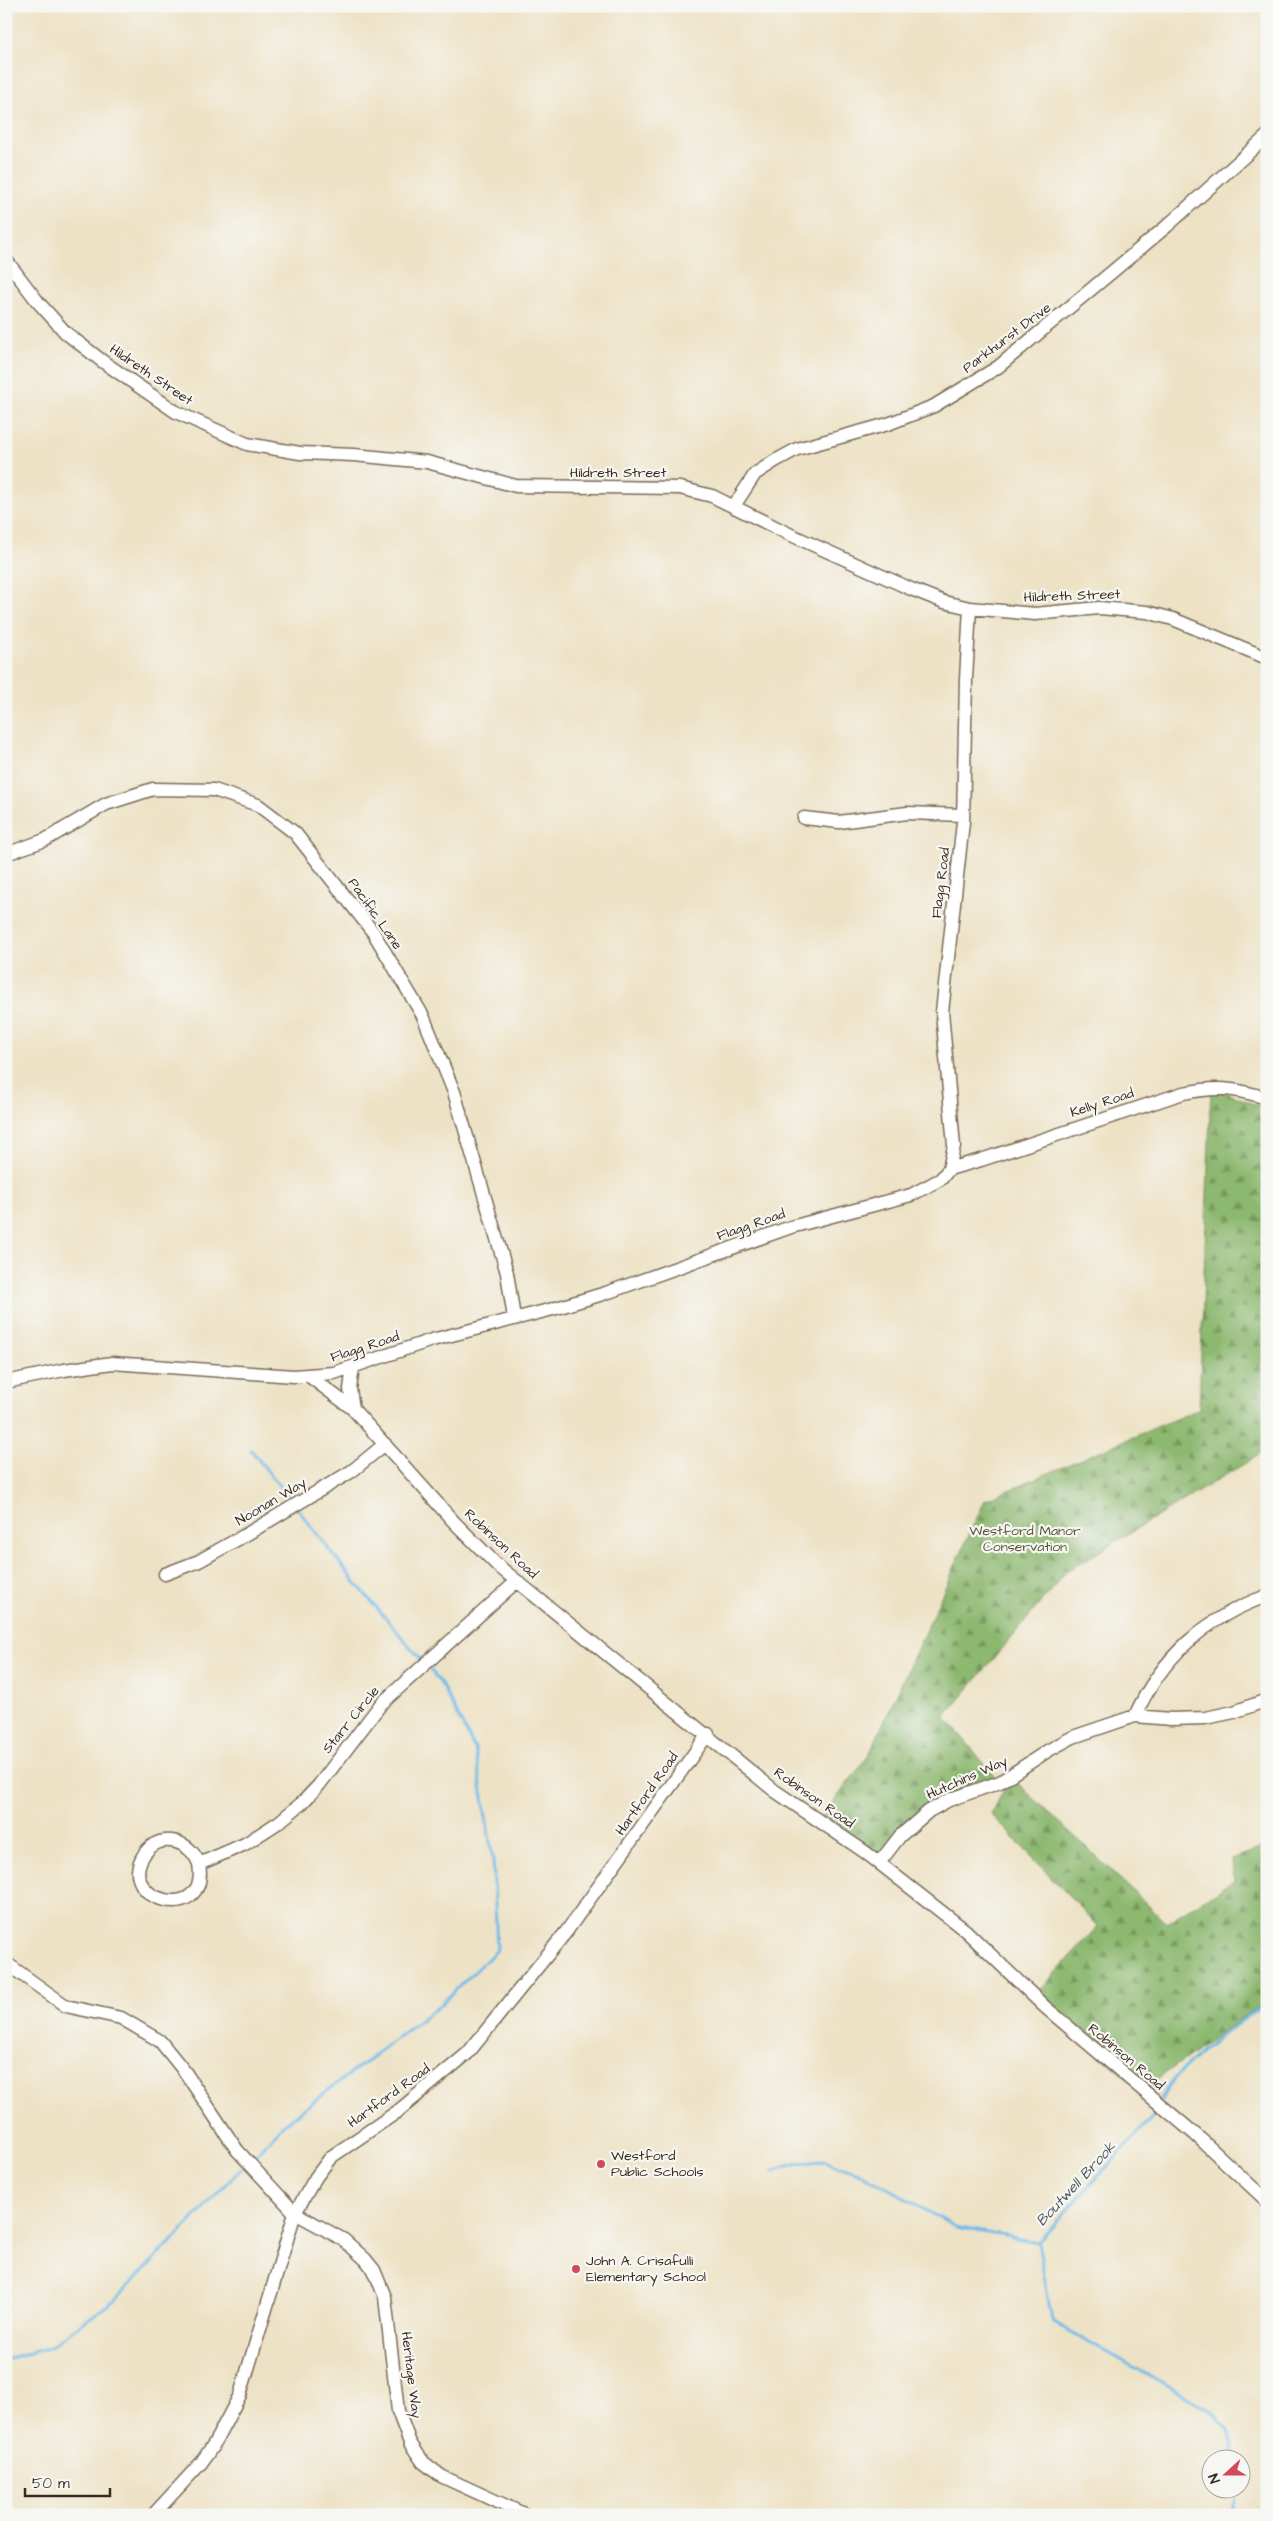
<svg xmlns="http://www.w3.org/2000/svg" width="1273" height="2521" font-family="'Architects Daughter',sans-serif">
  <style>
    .forest { fill: url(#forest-firs); stroke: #647147 }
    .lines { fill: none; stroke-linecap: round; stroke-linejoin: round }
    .stream { stroke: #70bbe9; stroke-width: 3 }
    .minor-casing { stroke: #796a58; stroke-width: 15 }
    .minor { stroke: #fff; stroke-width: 12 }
    .poi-dot { fill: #d1495b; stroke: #f6f6f2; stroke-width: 2 }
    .labels { text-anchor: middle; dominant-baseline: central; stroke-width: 4.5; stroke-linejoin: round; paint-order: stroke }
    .street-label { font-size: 14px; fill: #3b2a1e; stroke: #f6f6f2 }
    .park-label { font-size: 14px; fill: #585637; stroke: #f6f6f2 }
    .poi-label { font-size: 14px; fill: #3b2a1e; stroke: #f6f6f2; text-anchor: start }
    .water-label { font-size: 15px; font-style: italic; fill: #4b565b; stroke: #f6f6f2 }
  </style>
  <defs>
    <pattern id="forest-firs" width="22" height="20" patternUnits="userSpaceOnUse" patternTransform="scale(1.25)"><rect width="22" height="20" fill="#8cb870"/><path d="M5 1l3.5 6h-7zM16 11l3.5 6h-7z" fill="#74965b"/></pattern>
  </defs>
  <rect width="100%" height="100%" fill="#f6f6f2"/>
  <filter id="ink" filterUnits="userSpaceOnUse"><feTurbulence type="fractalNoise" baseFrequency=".02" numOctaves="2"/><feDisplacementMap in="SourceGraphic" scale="10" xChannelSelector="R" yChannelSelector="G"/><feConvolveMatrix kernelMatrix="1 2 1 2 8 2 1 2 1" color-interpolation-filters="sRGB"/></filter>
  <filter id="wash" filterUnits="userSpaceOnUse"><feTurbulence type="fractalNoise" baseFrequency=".0096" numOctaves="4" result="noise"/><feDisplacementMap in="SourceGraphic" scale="20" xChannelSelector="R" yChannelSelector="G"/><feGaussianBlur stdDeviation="1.12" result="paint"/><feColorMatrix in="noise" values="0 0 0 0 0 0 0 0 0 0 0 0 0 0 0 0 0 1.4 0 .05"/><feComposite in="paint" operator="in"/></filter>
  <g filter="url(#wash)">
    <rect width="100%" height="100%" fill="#ede2c5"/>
    <path class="forest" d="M1211,1087L1267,1109V1450L1067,1571L945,1717L1000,1782L922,1816L879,1863L819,1821L869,1755L985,1500L1199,1409Z
      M1011,1777L1167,1923L1234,1881L1232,1859L1267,1846V2000L1141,2091L1033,1997L1098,1926L991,1814Z"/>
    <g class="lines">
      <path class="stream" d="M251,1450L292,1502
        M296,1507L354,1581L424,1663
        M1161,2101C1170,2069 1239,2023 1267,2002
        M1159,2110L1038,2242L1052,2321L1210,2410L1229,2431L1236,2458
        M254,2156L284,2124L440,2005L497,1950L493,1860L475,1749L440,1682L428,1667
        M773,2171L798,2163L825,2161L866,2176L955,2227L1038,2242
        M6,2359L48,2348L116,2299L242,2168
        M1240,2477V2478
        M1232,2515L1238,2488"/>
    </g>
  </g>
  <g filter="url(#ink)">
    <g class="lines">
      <g class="minor-casing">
        <path id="minor" d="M6,260L38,302L66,333L102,361L176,412L247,444L300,453L354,455L427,462L516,486L680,488L712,496L789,534L911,589L944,602L970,608L1035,614L1099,608L1147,612L1173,619L1267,658
          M734,506L755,474L775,461L797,449L888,424L934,406L998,367L1167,226L1267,136
          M804,818L839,822L907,813L963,815
          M6,854L45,840L106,804L153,789L214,790L258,805L295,833L373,932L423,1016L454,1092L507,1273L514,1318
          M949,1169L981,1160L1183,1093C1217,1086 1233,1088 1267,1098
          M353,1367L350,1389L353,1409
          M309,1376L353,1409L454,1522L497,1565L775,1791L865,1852L966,1931L1045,2007L1196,2135L1267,2201
          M6,1382L64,1370L112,1363L294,1376L334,1373L432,1340L553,1309L606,1293L791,1227L911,1195L941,1179L949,1169L954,1146L942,1012L963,822L966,679L970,608
          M165,1574L199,1561L247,1534L352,1471L385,1444
          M1135,1716C1161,1658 1206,1617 1267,1596
          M879,1863L900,1836L929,1811L949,1800L1000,1782L1049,1750L1073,1737L1135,1716L1171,1719L1205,1718L1234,1712L1267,1700
          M199,1864C210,1927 112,1900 145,1853C161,1831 191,1841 199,1864L245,1844L279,1822L302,1803L319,1785L381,1704L517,1581
          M6,1963L66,2006L121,2018L160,2041L185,2072L237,2150L295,2213L344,2240L365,2259L374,2270L385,2297L398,2411L410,2443L423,2462L441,2476L526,2515
          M153,2515L201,2463L214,2444L240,2395L295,2213L316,2177L331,2157L397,2112L468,2053L566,1932L708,1734"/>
      </g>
      <use href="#minor" class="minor"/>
    </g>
  </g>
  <g class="poi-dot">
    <circle cx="601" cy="2164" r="5"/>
    <circle cx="576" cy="2269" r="5"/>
  </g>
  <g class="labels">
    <g class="street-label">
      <text transform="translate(1007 338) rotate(-37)">Parkhurst Drive</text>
      <text transform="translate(151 375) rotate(34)">Hildreth Street</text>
      <text x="618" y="473">Hildreth Street</text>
      <text transform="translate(1072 596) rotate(-2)">Hildreth Street</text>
      <text transform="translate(941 883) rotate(-83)">Flagg Road</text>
      <text transform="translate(375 914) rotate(55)">Pacific Lane</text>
      <text transform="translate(1102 1103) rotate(-18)">Kelly Road</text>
      <text transform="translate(751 1225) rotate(-19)">Flagg Road</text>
      <text transform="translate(365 1347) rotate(-18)">Flagg Road</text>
      <text transform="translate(271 1502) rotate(-31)">Noonan Way</text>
      <text transform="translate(501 1544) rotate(43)">Robinson Road</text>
      <text transform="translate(351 1720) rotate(-51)">Starr Circle</text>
      <text transform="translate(967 1778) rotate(-24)">Hutchins Way</text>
      <text transform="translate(647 1794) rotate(-55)">Hartford Road</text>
      <text transform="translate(814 1798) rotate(35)">Robinson Road</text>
      <text transform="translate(1126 2057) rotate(40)">Robinson Road</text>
      <text transform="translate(389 2096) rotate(-36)">Hartford Road</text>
      <text transform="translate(411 2375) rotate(83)">Heritage Way</text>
    </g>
    <g class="park-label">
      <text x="1025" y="1531">Westford Manor<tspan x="1025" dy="16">Conservation</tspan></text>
    </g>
    <g class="poi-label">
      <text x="611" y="2156">Westford<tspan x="611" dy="16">Public Schools</tspan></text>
      <text x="586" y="2261">John A. Crisafulli<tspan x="586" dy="16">Elementary School</tspan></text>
    </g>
    <g class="water-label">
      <text transform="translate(1076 2184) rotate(-47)">Boutwell Brook</text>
    </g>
  </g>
  <rect width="1273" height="2521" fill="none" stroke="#f6f6f2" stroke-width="25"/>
  <g transform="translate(1226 2474) rotate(249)"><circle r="24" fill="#f6f6f2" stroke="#aba49d"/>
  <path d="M0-4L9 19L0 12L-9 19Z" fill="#d1495b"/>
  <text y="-8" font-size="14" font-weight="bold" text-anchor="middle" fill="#3b2a1e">N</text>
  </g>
  <path d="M25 2488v8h85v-8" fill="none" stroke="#3b2a1e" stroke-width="2.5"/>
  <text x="32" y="2488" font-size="15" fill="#3b2a1e" stroke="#f6f6f2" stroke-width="4" paint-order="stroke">50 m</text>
</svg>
